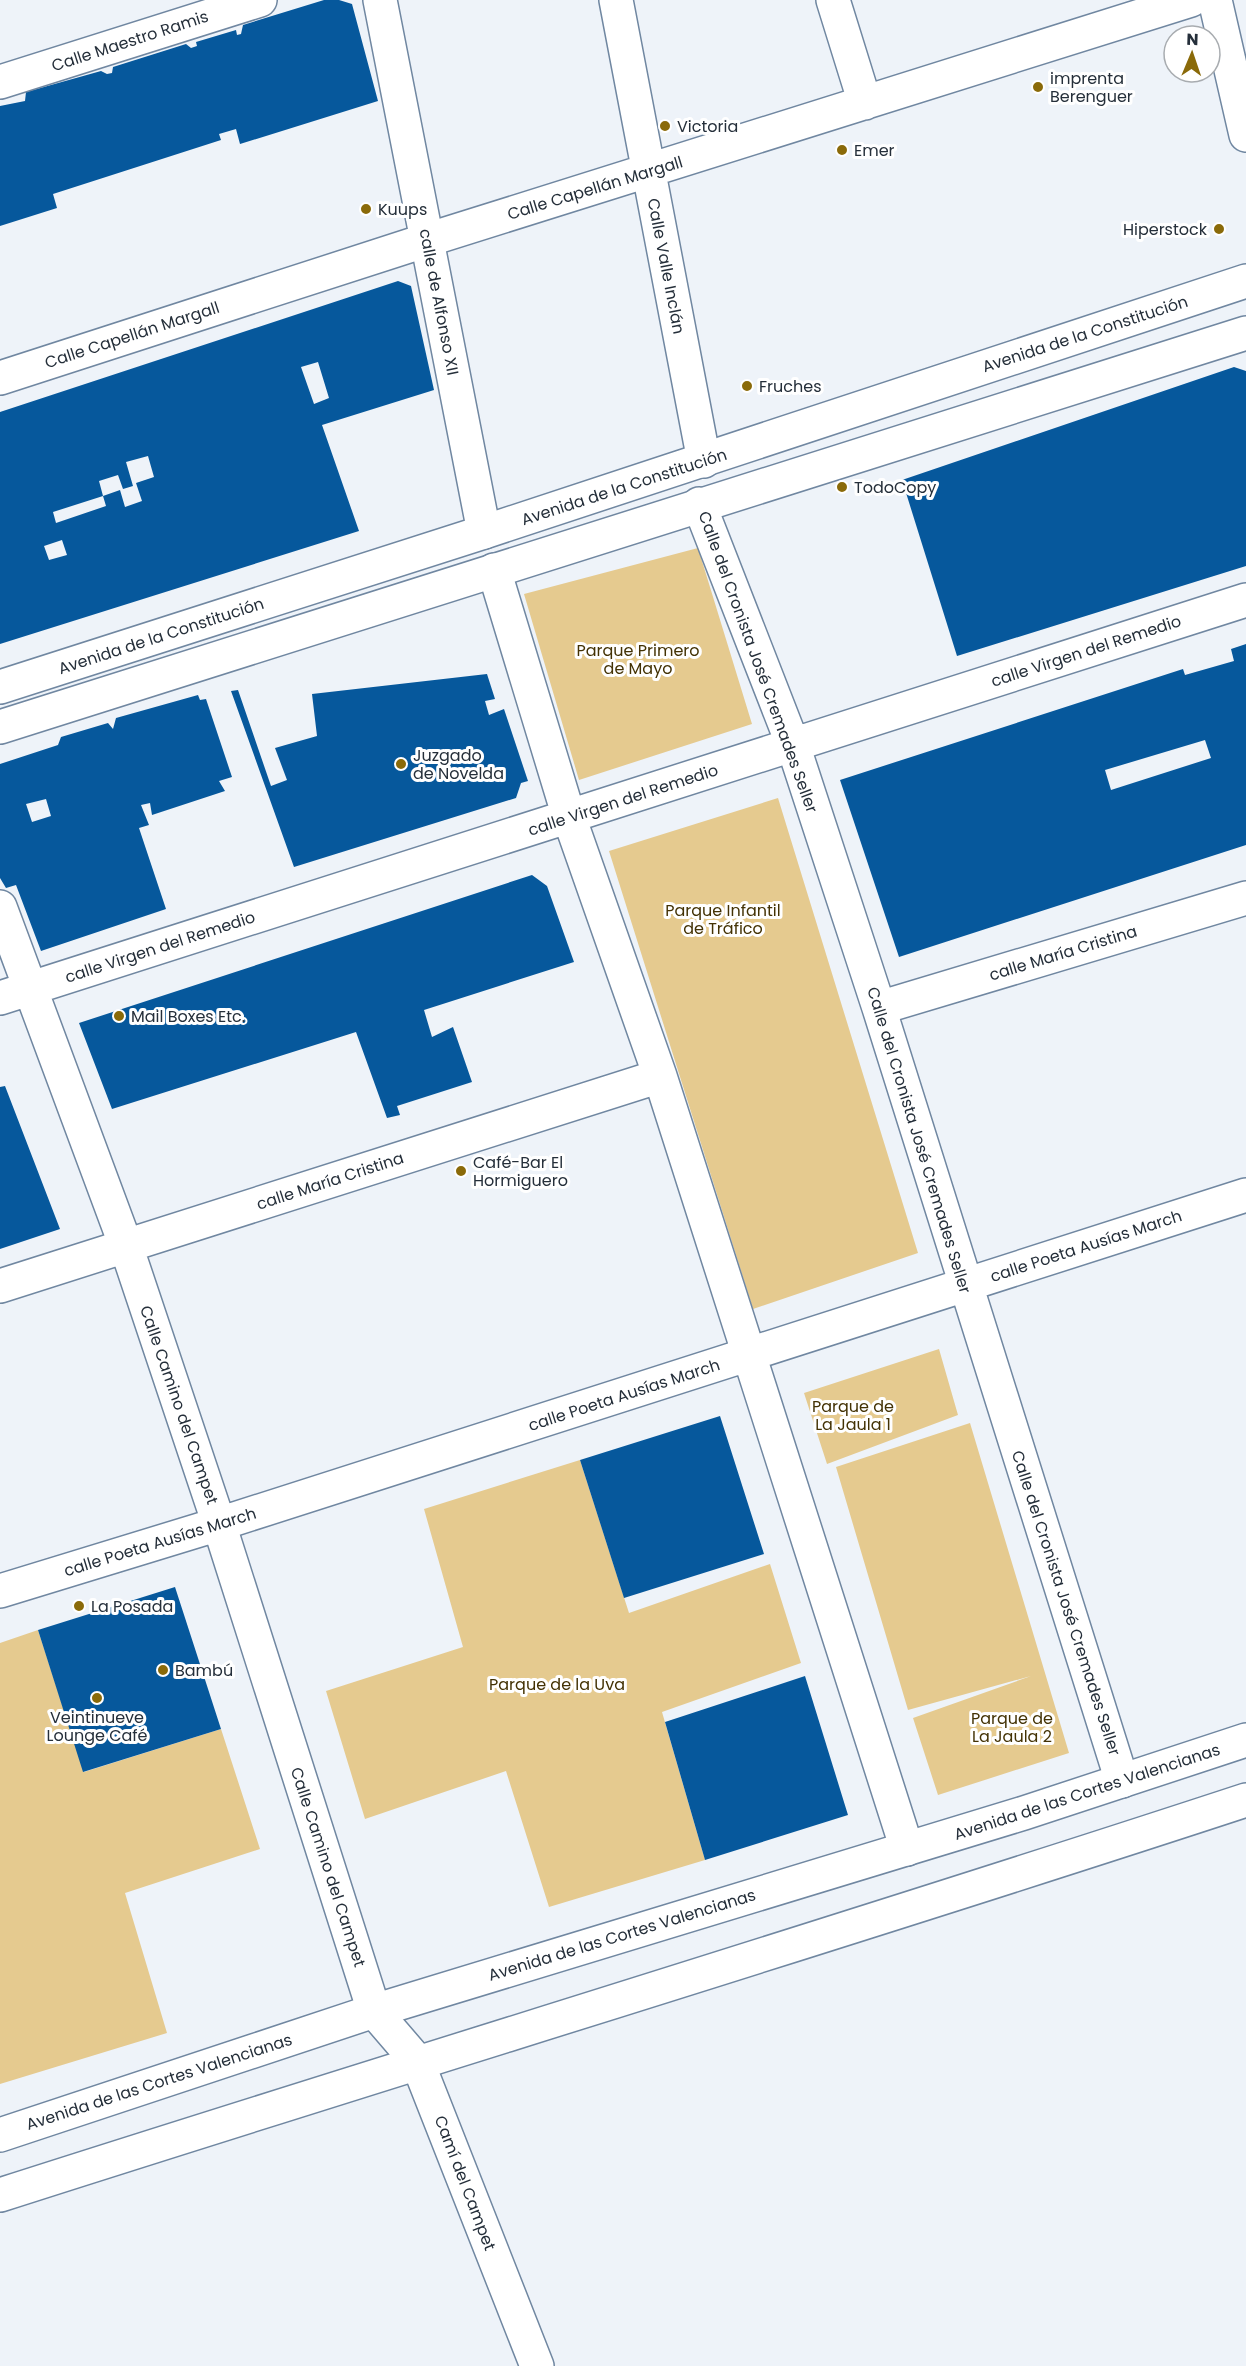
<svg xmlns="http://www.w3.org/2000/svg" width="1246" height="2366" font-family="Poppins,sans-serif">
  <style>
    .green { fill: #e5ca8f }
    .building { fill: #06589c; fill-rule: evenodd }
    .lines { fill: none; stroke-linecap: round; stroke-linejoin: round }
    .minor-casing { stroke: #7087a1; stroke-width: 36 }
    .tertiary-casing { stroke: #7087a1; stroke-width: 36 }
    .minor { stroke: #fff; stroke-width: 33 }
    .tertiary { stroke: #fff; stroke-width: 33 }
    .poi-dot { fill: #8a6a09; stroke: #fff; stroke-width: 2 }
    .labels { text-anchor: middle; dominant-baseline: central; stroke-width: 6; stroke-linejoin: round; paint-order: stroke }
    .street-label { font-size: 16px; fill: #252f3a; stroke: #fff }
    .poi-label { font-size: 16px; fill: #252f3a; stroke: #fff; text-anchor: start }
    .park-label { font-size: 16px; fill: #433204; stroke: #fff }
  </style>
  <rect width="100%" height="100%" fill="#eef3f9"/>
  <path class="green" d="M698,548L752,724L579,780L524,594Z
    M778,798L918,1253L753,1309L609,851Z
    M939,1349L958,1415L827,1464L804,1393Z
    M970,1423L1069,1753L938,1795L913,1718L1031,1676L908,1710L836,1467Z
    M580,1460L629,1613L770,1564L801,1663L662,1712L705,1860L549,1907L506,1771L365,1819L326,1691L463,1647L424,1509Z
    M38,1630L84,1772L221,1729L260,1849L125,1893L167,2033L0,2084V1643Z"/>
  <path class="building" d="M324,0H339L352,4L378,101L240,144L236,129L219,134L221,140L53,194L57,208L0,226V106L25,101L26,92L101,71L107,74L112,73L113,67L186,44L191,48L197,46L196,42L236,30L237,35L241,34L243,25Z
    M398,281L411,286L434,390L322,425L359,531L0,644V412ZM318,362L329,398L314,404L301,367ZM148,456L154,477L136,483L142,501L125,507L120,490L103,496L106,506L56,523L53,512L103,496L99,481L118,475L123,489L133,486L126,462ZM62,540L67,555L49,560L44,546Z
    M1234,367L1246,371V566L957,656L902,480Z
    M1246,644V845L899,957L840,780L1183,669L1185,675L1234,661L1231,649ZM1205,740L1211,758L1111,790L1105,770Z
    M487,674L495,699L485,701L489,715L504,709L528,781L521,783L516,798L294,867L231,691L238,690L271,786L287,780L275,748L317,736L312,694Z
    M198,695L200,700L206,699L232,777L219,781L225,791L152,815L150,803L141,805L149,825L139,828L166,909L41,951L16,885L6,888L0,878V764L58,745L61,737L108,723L113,729L116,718ZM46,799L51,816L32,822L26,804Z
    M532,875L547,886L574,962L424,1010L432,1037L453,1027L472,1082L397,1106L400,1115L387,1118L356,1032L112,1109L79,1023Z
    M5,1086L60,1229L0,1249V1087Z
    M720,1416L764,1554L624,1598L580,1460Z
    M175,1587L221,1729L83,1772L38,1630Z
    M805,1676L848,1815L705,1860L665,1722Z"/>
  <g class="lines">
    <g class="minor-casing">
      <path id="minor" d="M380,0L484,532
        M616,0L704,461
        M833,0L865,103
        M1215,0L1246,135
        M0,82L260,0
        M0,378L427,240L1191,0
        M699,504L793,745L879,1008L1122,1781
        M494,570L569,817L660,1076L907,1849
        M0,907L126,1246L219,1524L374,2011L417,2061L537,2366
        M0,998L1246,600
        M879,1008L1246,898
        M0,1286L660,1076
        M0,1591L219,1524L1246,1195"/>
    </g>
    <g class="tertiary-casing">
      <path id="tertiary" d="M0,687L484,532L1246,281
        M0,727L1246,333
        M0,2135L374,2011L1024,1813L1246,1740
        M0,2195C415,2062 832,1936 1246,1800"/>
    </g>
    <use href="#minor" class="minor"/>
    <use href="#tertiary" class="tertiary"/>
  </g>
  <g class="poi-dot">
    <circle cx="1038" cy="87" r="6"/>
    <circle cx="665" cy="126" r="6"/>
    <circle cx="842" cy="150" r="6"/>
    <circle cx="366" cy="209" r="6"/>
    <circle cx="1219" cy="229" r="6"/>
    <circle cx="747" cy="386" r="6"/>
    <circle cx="842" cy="487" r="6"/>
    <circle cx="401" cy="764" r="6"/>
    <circle cx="119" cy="1016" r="6"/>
    <circle cx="461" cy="1171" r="6"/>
    <circle cx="79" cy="1606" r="6"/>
    <circle cx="163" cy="1670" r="6"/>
    <circle cx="97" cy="1698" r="6"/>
  </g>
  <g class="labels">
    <g class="street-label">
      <text transform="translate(130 41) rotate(-18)">Calle Maestro Ramis</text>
      <text transform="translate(595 188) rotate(-17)">Calle Capellán Margall</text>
      <text transform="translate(666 266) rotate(79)">Calle Valle Inclán</text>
      <text transform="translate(439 302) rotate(79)">calle de Alfonso XII</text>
      <text transform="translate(1085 334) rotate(-18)">Avenida de la Constitución</text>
      <text transform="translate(132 335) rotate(-18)">Calle Capellán Margall</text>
      <text transform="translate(624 487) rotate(-18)">Avenida de la Constitución</text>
      <text transform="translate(161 636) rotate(-18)">Avenida de la Constitución</text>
      <text transform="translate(1086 651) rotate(-18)">calle Virgen del Remedio</text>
      <text transform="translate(758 662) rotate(70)">Calle del Cronista José Cremades Seller</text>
      <text transform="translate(623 800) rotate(-18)">calle Virgen del Remedio</text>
      <text transform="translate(160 947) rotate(-18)">calle Virgen del Remedio</text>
      <text transform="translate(1063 953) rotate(-17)">calle María Cristina</text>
      <text transform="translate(919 1140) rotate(73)">Calle del Cronista José Cremades Seller</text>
      <text transform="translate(330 1181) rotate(-18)">calle María Cristina</text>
      <text transform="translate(1086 1246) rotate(-18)">calle Poeta Ausías March</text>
      <text transform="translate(624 1395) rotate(-18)">calle Poeta Ausías March</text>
      <text transform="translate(179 1405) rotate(71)">Calle Camino del Campet</text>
      <text transform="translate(160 1542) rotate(-17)">calle Poeta Ausías March</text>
      <text transform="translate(1066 1603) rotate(72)">Calle del Cronista José Cremades Seller</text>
      <text transform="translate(1087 1792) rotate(-18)">Avenida de las Cortes Valencianas</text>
      <text transform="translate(328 1867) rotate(72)">Calle Camino del Campet</text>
      <text transform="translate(622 1935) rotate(-17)">Avenida de las Cortes Valencianas</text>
      <text transform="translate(159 2082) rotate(-18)">Avenida de las Cortes Valencianas</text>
      <text transform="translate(465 2183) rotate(69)">Camí del Campet</text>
    </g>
    <g class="poi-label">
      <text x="1050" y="78">imprenta<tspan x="1050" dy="18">Berenguer</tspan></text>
      <text x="677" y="126">Victoria</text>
      <text x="854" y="150">Emer</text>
      <text x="378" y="209">Kuups</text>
      <text x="1207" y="229" text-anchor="end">Hiperstock</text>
      <text x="759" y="386">Fruches</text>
      <text x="854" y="487">TodoCopy</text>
      <text x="413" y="755">Juzgado<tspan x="413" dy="18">de Novelda</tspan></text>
      <text x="131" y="1016">Mail Boxes Etc.</text>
      <text x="473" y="1162">Café-Bar El<tspan x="473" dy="18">Hormiguero</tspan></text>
      <text x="91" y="1606">La Posada</text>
      <text x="175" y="1670">Bambú</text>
      <text x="97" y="1717" text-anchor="middle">Veintinueve<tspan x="97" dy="18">Lounge Café</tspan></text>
    </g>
    <g class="park-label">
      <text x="638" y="650">Parque Primero<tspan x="638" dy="18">de Mayo</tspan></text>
      <text x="723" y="910">Parque Infantil<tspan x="723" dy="18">de Tráfico</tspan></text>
      <text x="853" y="1406">Parque de<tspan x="853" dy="18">La Jaula 1</tspan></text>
      <text x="557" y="1684">Parque de la Uva</text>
      <text x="1012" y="1718">Parque de<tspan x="1012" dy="18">La Jaula 2</tspan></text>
    </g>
  </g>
  <g transform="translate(1192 54) rotate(2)"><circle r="28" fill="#ffffff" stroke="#a8acb0" stroke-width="1.5"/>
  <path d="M0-4.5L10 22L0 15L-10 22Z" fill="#8a6a09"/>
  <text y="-9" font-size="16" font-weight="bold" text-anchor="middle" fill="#252f3a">N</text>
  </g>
</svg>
